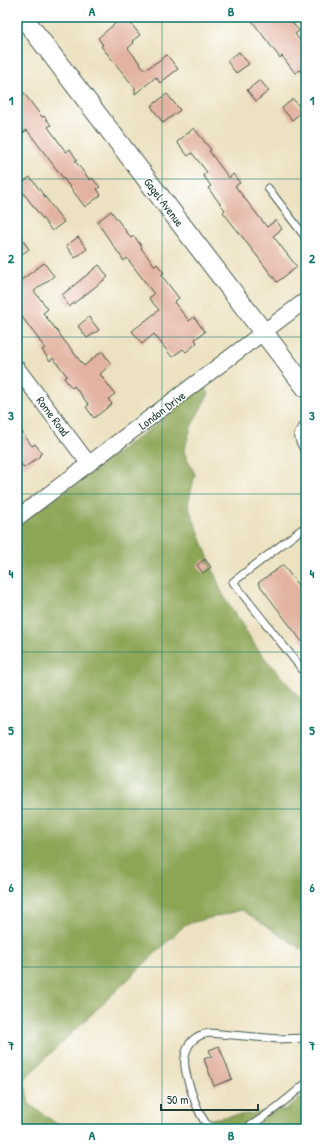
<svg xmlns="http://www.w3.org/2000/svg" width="323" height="1146" font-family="'Patrick Hand',sans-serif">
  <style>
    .forest { fill: #8ca657; stroke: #567246 }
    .building { fill: #e3b3a1 }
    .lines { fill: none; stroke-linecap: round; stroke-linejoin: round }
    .service-casing { stroke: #3e5649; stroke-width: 9 }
    .minor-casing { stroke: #3e5649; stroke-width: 17 }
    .tertiary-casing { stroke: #3e5649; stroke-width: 21 }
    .service { stroke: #fff; stroke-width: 7 }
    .minor { stroke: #fff; stroke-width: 15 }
    .tertiary { stroke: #fff; stroke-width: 19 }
    .grid { fill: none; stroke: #0f766e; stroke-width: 1; stroke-opacity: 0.55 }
    .labels { text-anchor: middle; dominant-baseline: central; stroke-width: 3; stroke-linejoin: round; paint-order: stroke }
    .street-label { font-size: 12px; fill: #1f3d34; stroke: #fff }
    .neatline { fill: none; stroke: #0f766e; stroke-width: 1.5 }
    .grid-label { font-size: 13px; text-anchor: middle; font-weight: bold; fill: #0f766e }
  </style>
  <rect width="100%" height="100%" fill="#fff"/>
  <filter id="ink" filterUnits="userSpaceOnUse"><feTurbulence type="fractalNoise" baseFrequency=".025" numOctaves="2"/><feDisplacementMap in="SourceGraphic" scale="8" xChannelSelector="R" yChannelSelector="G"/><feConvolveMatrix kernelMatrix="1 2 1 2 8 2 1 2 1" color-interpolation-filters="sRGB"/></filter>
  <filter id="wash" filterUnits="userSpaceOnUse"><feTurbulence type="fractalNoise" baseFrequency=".012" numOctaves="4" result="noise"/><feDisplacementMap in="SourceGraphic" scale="16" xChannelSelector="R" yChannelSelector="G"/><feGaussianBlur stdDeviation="0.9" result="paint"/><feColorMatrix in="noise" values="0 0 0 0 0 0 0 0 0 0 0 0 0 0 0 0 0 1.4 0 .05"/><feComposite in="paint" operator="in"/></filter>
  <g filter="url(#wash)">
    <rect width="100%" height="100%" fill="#ece1c0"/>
    <path class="forest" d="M203,386L209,393L191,427L184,452L195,474L188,505L222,593L258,650L303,701H306V952L242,910L186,924L24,1079L29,1104L64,1129H17V526L163,419Z
      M306,1093V1129H131L286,1109Z"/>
    <g id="blocks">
      <path class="building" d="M123,17H126L140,35L132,41L134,43L128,48L145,70L167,55L178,69L160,83L156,77L135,94V88L101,46L103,45L98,38Z
        M249,17H288L299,31L295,34L306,48V78L300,70L295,73L282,56L280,58Z
        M239,52L249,64L236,73L227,61Z
        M260,80L269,91L256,101L247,90Z
        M17,84L42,117L44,116L51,125L48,127L66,152L70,149L77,160L75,161L90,180L92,178L100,187L97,189L101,195L85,207L27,130L17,137Z
        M167,94L180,110L163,123L151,106Z
        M293,99L303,111L292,120L282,108Z
        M194,128L211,150L209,151L229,178L233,174L240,183L235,186L267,227L276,220L282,229L273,236L297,267L277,282L223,212L225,210L208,188L211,186L203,175L207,172L192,153L188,156L177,142Z
        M30,177L64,222L52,231L18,186Z
        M111,211L131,238L134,236L142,247L141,248L155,266L157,264L164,273L161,275L179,298L174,302L189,321L194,317L205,332L195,339L197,343L186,352L183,349L172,357L154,334L142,344L132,331L159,310L149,298L154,294L127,258L124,261L97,222Z
        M17,232L29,249L17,258Z
        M78,237L87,249L75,258L66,246Z
        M44,263L54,276L34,291L48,309L43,313L84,366L102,351L111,364L100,374L115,394L108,399L112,404L94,418L86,407L89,405L74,386L72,388L67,382L64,378L67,376L53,358L50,361L42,350L45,348L17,310V283Z
        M99,265L108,277L69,307L62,295Z
        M89,317L99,330L87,338L78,326Z
        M17,425L32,446L35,444L42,453L39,455L40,456L24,468L17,458Z
        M205,559L211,567L203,573L197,565Z
        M283,565L306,596V647L258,583Z
        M219,1046L232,1079L214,1086L204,1059L212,1056L209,1050Z"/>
    </g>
  </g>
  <g filter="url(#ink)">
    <use href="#blocks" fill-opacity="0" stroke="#3e5649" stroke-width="1"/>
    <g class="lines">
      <g class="service-casing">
        <path id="service" d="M268,188L306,238
          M306,422L298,434L300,442L306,453
          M306,526L233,582L306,674
          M212,1129C210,1127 207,1125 205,1122C197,1111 182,1070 185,1057C187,1043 195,1035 209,1033L279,1039L306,1038
          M245,1129C267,1116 287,1100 306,1083"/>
      </g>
      <g class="minor-casing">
        <path id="minor" d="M17,368L89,464
          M17,518L306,300"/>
      </g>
      <g class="tertiary-casing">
        <path id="tertiary" d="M23,17L306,388"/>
      </g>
      <use href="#service" class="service"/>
      <use href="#minor" class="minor"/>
      <use href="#tertiary" class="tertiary"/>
    </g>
  </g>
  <path class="grid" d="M162,17V1129M17,179H306M17,337H306M17,494H306M17,652H306M17,809H306M17,967H306"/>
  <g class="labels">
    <g class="street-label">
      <text transform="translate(164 202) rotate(53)">Gagel Avenue</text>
      <text transform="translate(162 410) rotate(-37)">London Drive</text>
      <text transform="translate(53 416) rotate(53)">Rome Road</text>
    </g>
  </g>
  <rect width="323" height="1146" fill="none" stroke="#fff" stroke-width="44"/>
  <path d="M161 1104v6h97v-6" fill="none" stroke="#1f3d34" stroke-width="2"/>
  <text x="167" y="1104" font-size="12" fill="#1f3d34" stroke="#ffffff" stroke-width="3" paint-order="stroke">50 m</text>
  <rect x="22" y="22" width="279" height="1102" class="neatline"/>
  <g class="grid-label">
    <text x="92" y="16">A</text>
    <text x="231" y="16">B</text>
    <text x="11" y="105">1</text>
    <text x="312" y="105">1</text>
    <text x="11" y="263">2</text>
    <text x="312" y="263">2</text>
    <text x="11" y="420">3</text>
    <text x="312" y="420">3</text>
    <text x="11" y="578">4</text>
    <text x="312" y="578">4</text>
    <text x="11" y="735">5</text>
    <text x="312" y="735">5</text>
    <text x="11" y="892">6</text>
    <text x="312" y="892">6</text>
    <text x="11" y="1050">7</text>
    <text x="312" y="1050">7</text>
    <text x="92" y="1140">A</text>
    <text x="231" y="1140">B</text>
  </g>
</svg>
